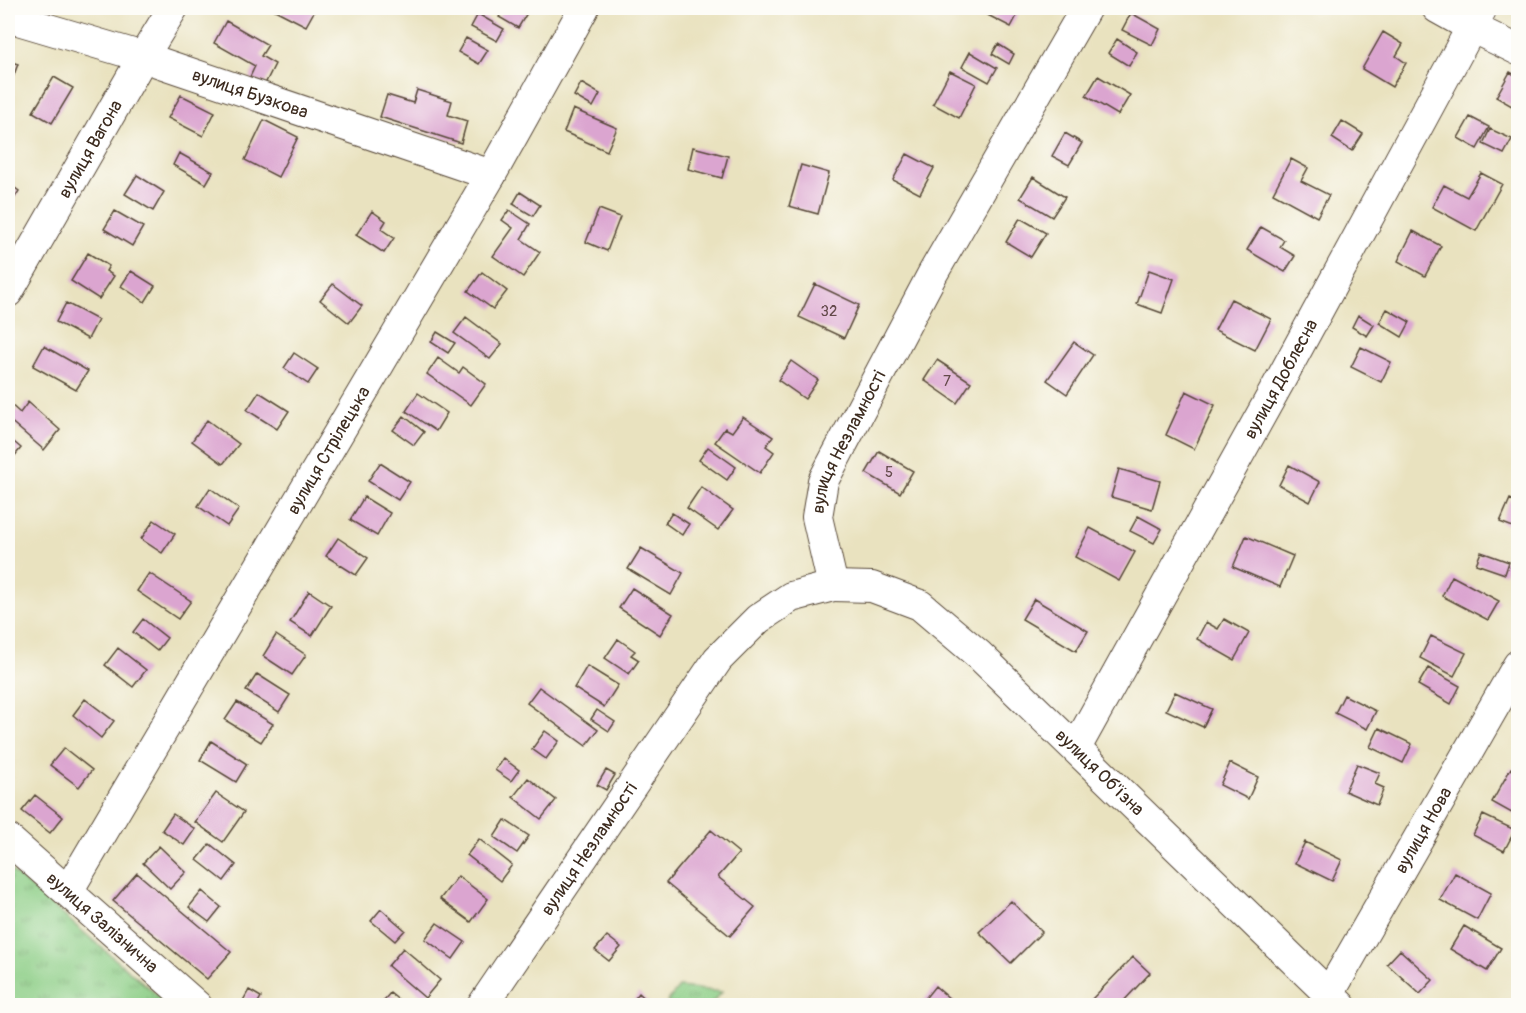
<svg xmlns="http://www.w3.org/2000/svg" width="1526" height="1013" font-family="Pangolin,sans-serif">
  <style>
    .grass { fill: url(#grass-tufts); stroke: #647c52; stroke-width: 1.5 }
    .building { fill: #dba5d0 }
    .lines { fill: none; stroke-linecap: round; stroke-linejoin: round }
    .street-casing { stroke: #554636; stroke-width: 32 }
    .street { stroke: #fff; stroke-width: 30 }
    .labels { text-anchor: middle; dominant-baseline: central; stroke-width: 6; stroke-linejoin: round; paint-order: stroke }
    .number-label { font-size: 15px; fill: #63494a }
    .street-label { font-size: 18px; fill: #3b2a1e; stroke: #fdfcf7 }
  </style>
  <defs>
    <pattern id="grass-tufts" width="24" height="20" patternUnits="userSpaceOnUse" patternTransform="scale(1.5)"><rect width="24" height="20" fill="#8cce86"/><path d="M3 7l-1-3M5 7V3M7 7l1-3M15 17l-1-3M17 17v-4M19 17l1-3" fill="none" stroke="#74a76d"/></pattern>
  </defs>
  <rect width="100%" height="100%" fill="#fdfcf7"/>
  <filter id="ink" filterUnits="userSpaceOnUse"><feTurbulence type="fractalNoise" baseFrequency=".0167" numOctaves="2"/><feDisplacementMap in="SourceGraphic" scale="12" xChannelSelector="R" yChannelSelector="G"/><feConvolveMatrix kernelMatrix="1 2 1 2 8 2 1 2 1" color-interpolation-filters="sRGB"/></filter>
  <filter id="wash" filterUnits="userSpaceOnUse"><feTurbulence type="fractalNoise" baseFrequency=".008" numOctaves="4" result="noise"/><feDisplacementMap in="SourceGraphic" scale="24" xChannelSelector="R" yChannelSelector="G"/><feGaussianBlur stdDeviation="1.35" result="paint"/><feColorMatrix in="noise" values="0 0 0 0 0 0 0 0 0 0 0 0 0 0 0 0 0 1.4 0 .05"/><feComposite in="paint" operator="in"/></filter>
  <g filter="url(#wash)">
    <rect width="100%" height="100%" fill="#e9e2bf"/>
    <path class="grass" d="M8,868L169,1005H8Z
      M679,987L722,992L710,1005H671L667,1002Z"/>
    <g id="blocks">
      <path class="building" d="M271,8H316L306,26Z
        M505,8H530L518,28L499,17Z
        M974,8H1021L1011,27Z
        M1131,13L1160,29L1152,45L1122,30Z
        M478,14L504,29L497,41L471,27Z
        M226,21L268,45L261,56L275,64L265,84L249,79L255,66L214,43Z
        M1383,32L1403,44L1396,56L1406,63L1392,87L1362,69Z
        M466,38L488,50L479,64L458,52Z
        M1117,39L1137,52L1129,66L1108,53Z
        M998,44L1014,54L1009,64L992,54Z
        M970,52L997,68L989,82L962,67Z
        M8,61L18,64L12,80L8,79Z
        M950,71L976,84L959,118L933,104Z
        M1510,72L1518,77V106L1517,109L1496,97Z
        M1098,76L1130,95L1118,115L1086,96Z
        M54,77L73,88L52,123L33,112Z
        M581,83L600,94L593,107L574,96Z
        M417,90L452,101L448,115L467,121L461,143L380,117L387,95L413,103Z
        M181,95L215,112L203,136L168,118Z
        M573,109L617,128L607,151L564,132Z
        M1470,117L1489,127L1477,149L1458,138Z
        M264,120L298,137L278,177L245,160Z
        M1342,121L1363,134L1352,151L1332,138Z
        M1490,129L1512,139L1504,154L1483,144Z
        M1065,133L1082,143L1069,165L1052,156Z
        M693,147L728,156L722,178L688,169Z
        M179,153L213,172L206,184L173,165Z
        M907,154L934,168L920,194L893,180Z
        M1291,159L1308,168L1301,181L1329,195L1317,217L1273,193Z
        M801,165L829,173L818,214L789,206Z
        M1481,173L1502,184L1476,231L1432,207L1444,185L1467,197Z
        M137,175L164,192L153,211L125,194Z
        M1033,177L1065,197L1052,217L1020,198Z
        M8,183L19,191L8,208Z
        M520,192L540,205L533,216L513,204Z
        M599,209L620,217L607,251L586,242Z
        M509,210L530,224L521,239L540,252L523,277L493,256L513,228L502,220Z
        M115,211L143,227L132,246L104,229Z
        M372,211L386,221L381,229L394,238L384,253L356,235Z
        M1020,218L1046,233L1031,257L1006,242Z
        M1261,227L1284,240L1280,247L1295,256L1285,272L1247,250Z
        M1413,231L1441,246L1425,276L1398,261Z
        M88,253L109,266L106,271L114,276L99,299L71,281Z
        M1149,270L1174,279L1162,313L1137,304Z
        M131,271L155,286L145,302L121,286Z
        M482,272L507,291L493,309L468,291Z
        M333,284L362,306L349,323L320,300Z
        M815,284L859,305L844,338L799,317Z
        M1231,299L1271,319L1255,350L1215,330Z
        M66,303L98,320L88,339L56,322Z
        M1387,309L1410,322L1402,337L1379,323Z
        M1358,315L1374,325L1367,336L1352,327Z
        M466,317L502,344L490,359L454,333Z
        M437,332L455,343L448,353L431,342Z
        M1074,342L1093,355L1067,394L1047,380Z
        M44,346L88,371L76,390L33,366Z
        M1361,347L1391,362L1381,382L1351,367Z
        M294,353L318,369L308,384L284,368Z
        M438,358L459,373L463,367L486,384L471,405L427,374Z
        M937,360L971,382L957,403L924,380Z
        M791,361L818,380L805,399L778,380Z
        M1186,391L1215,405L1194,449L1166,435Z
        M259,392L289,411L277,429L247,410Z
        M418,393L447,413L436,431L406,411Z
        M8,402L20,413L28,402L60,430L44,450L8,419Z
        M404,416L424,432L414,445L393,430Z
        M743,417L773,437L766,446L774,452L760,473L715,442L725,428L732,432Z
        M207,420L239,444L223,464L192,441Z
        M8,437L21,448L8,464Z
        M708,447L736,467L727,480L699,460Z
        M879,451L913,471L900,493L866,473Z
        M380,463L410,482L398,500L368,481Z
        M1289,465L1320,482L1310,502L1279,485Z
        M1119,469L1160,481L1152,509L1111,497Z
        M701,487L733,510L718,530L687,508Z
        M210,488L239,509L227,526L198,506Z
        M364,497L390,513L377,536L350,520Z
        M1510,499L1518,503V529L1500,522Z
        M672,513L689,524L682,535L665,523Z
        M1138,516L1162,529L1154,543L1130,531Z
        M154,520L175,534L162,553L141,539Z
        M1090,528L1135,552L1119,581L1075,557Z
        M1246,536L1293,556L1280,587L1233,567Z
        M338,538L368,558L356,575L326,556Z
        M641,548L683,573L671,595L628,569Z
        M1481,552L1509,562L1505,574L1476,564Z
        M149,573L191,601L178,619L137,591Z
        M1452,576L1499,601L1488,620L1442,596Z
        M632,588L673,614L660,635L619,608Z
        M309,591L331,606L312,636L290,622Z
        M1034,599L1088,631L1076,651L1022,619Z
        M143,619L167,638L157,651L133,632Z
        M1224,619L1249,633L1234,660L1197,639L1206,622L1218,629Z
        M276,635L306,655L292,675L263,656Z
        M1431,636L1466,653L1454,676L1420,658Z
        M618,639L635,651L631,655L639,660L629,674L605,658Z
        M118,648L146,670L133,687L105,665Z
        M587,666L618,685L604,707L574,688Z
        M1428,668L1460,686L1451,704L1418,685Z
        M257,674L290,695L279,712L246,691Z
        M539,687L598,730L586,746L527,703Z
        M1175,692L1212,709L1203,727L1166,710Z
        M1344,695L1376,711L1367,729L1335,713Z
        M85,699L114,721L101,738L73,715Z
        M237,702L273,724L261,742L225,720Z
        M597,710L615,722L609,731L591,719Z
        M1379,728L1412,744L1403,763L1370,747Z
        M545,731L559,741L546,759L532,749Z
        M211,741L247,764L236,782L200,760Z
        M64,748L92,770L79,787L50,765Z
        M503,758L519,770L511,781L495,770Z
        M1230,763L1258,777L1248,799L1220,785Z
        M1357,764L1380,773L1375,784L1384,788L1377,805L1345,791Z
        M1511,768L1518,772V813L1517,816L1492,802Z
        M606,770L615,775L606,790L597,785Z
        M528,778L556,800L541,819L513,797Z
        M216,793L244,812L223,842L195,822Z
        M35,795L63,817L50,833L22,811Z
        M173,814L195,829L184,845L162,830Z
        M1483,815L1515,830L1504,851L1473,835Z
        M505,820L529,836L517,853L494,837Z
        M711,830L739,853L718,877L755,907L730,936L666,883Z
        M479,839L512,865L500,881L467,855Z
        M1305,842L1342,860L1332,881L1295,863Z
        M210,844L236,865L224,881L197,860Z
        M159,846L186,872L170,889L143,863Z
        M137,873L231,952L207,979L113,901Z
        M1455,873L1491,893L1477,920L1440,900Z
        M458,876L488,899L471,922L440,899Z
        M202,891L221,907L209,922L189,907Z
        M1011,901L1042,932L1011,963L979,932Z
        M381,909L405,930L395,941L371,921Z
        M437,923L465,942L453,959L425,939Z
        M1464,926L1501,948L1487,971L1450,949Z
        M607,936L621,947L609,961L595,950Z
        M403,948L440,980L425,998L388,966Z
        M1400,950L1433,980L1420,994L1387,964Z
        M1133,957L1150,973L1119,1006H1099L1092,999Z
        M935,986L958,1006H919Z
        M249,990L261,997L256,1006H240Z
        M390,993L406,1006H379Z
        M639,993L653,1006H629Z"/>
    </g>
  </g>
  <g filter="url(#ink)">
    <use href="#blocks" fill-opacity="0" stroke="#554636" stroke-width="1.5"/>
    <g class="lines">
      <g class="street-casing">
        <g id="street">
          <path d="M1437,8L1471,27L1518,50"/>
          <path id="s1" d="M8,17L143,57L491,175"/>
          <path id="s2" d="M8,292L143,57L173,8"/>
          <path id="s3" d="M833,586L872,587L920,605L979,655L1341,1006"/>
          <path id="s4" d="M1076,748L1281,379L1482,8"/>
          <path id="s5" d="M8,839L197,1006"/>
          <path id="s6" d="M68,891L491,175L584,8"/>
          <path id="s7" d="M1329,994L1518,665"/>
          <path id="s8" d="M482,1006L718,659L758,619L791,597L833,586L817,517L823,481L933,273L1086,8"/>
        </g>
      </g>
      <use href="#street" class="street"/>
    </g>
  </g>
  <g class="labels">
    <g class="number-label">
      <text x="829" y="311">32</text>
      <text x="947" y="381">7</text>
      <text x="889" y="472">5</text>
    </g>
    <g class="street-label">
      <text stroke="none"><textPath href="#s1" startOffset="254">вулиця Бузкова</textPath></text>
      <text stroke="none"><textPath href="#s2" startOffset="165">вулиця Вагона</textPath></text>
      <text stroke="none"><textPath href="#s4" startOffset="422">вулиця Доблесна</textPath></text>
      <text stroke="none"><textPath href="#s8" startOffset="712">вулиця Незламності</textPath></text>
      <text stroke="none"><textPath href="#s6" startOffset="512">вулиця Стрілецька</textPath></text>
      <text stroke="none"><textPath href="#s3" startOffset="336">вулиця Об'їзна</textPath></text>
      <text stroke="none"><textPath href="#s7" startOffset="189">вулиця Нова</textPath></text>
      <text stroke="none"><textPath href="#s8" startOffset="190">вулиця Незламності</textPath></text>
      <text stroke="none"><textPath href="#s5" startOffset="126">вулиця Залізнична</textPath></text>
    </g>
  </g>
  <rect width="1526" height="1013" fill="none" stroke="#fdfcf7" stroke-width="30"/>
</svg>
